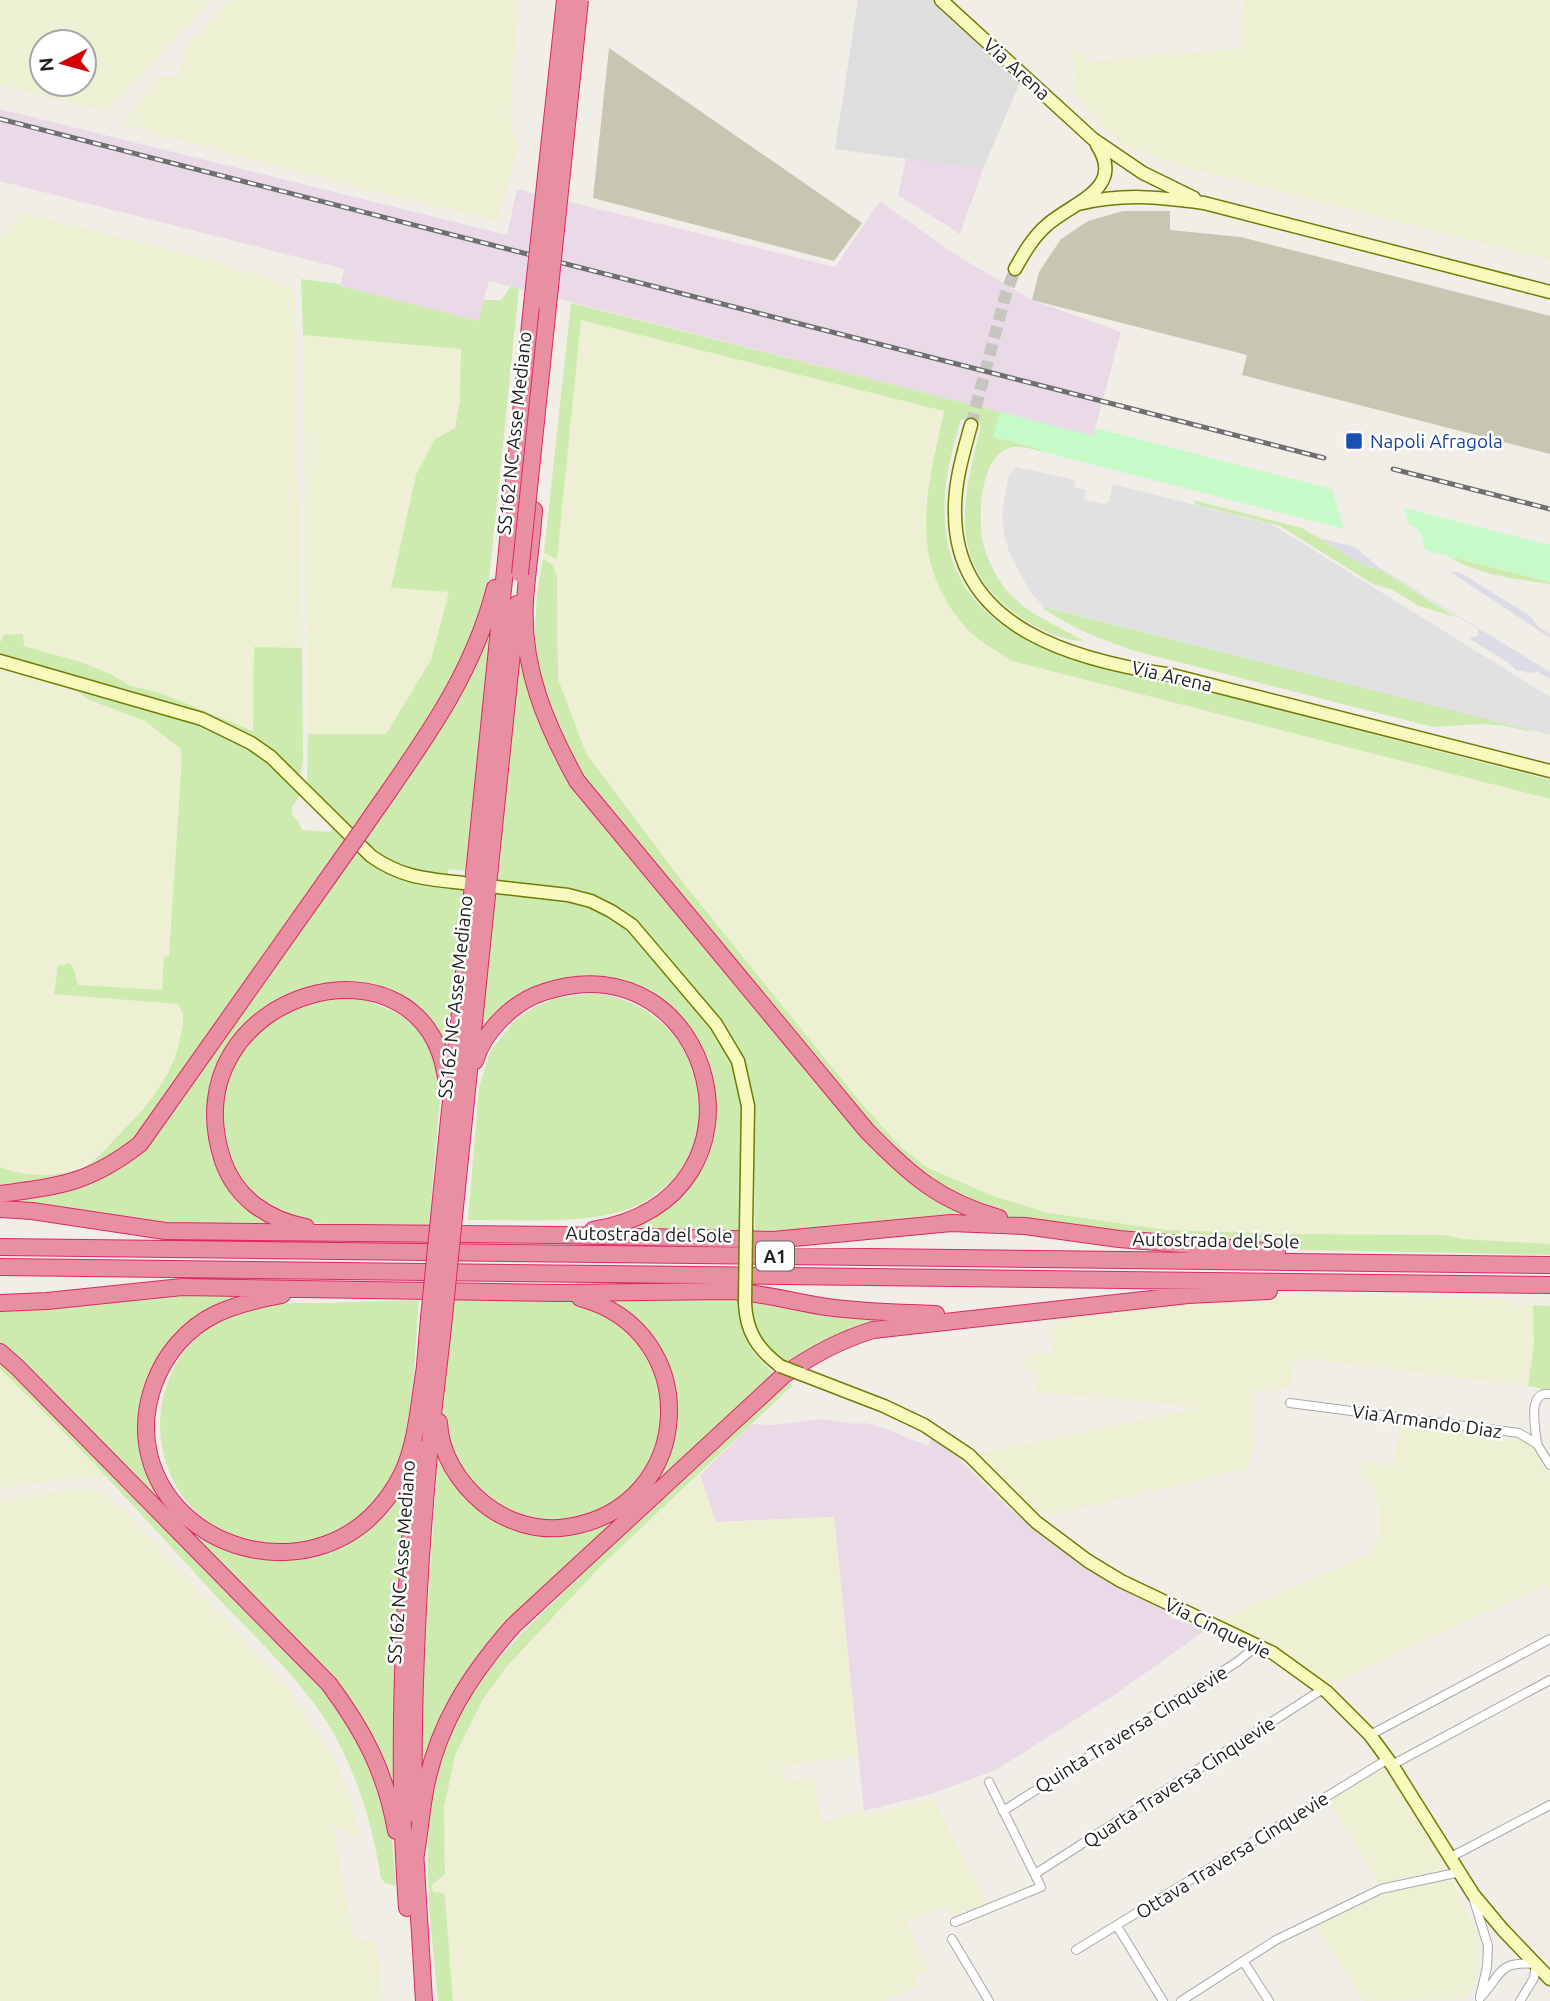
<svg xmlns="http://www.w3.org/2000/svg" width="1550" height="2001" font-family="Ubuntu,sans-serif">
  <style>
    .residential { fill: #dfdede }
    .industrial { fill: #eadae7 }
    .construction { fill: #c6c6b3 }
    .farmland { fill: #eef0d3; fill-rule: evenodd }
    .grass { fill: #cdebae }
    .park { fill: #c6fac9 }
    .parking { fill: #e1e1e1 }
    .plaza { fill: #dcdce7 }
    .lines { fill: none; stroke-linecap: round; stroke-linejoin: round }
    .secondary-tunnel { stroke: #c7c5c0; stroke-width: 12; stroke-dasharray: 12 6; stroke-linecap: butt }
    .street-casing { stroke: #a8a8a8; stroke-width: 10 }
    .secondary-casing { stroke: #707c04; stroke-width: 15 }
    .highway-casing { stroke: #dd2767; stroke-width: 18 }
    .street { stroke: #fff; stroke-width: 8 }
    .secondary { stroke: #f8fabd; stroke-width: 12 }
    .highway { stroke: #e890a1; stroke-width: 16 }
    .rail-casing { stroke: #6f6f6f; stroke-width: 5 }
    .rail { stroke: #fff; stroke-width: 2.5; stroke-dasharray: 8; stroke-linecap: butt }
    .secondary-bridge-casing { stroke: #707c04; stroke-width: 15; stroke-linecap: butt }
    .highway-bridge-casing { stroke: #dd2767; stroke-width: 18; stroke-linecap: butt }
    .secondary-bridge { stroke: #f8fabd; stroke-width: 12 }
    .highway-bridge { stroke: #e890a1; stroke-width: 16 }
    .transit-dot { fill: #1a4fb4; stroke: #fff; stroke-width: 2.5 }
    .labels { text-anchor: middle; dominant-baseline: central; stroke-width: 5; stroke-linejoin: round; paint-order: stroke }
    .shield { fill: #fff; stroke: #646464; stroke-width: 2 }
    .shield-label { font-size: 18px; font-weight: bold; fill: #212121 }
    .street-label { font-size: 19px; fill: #212121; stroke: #fff }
    .transit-label { font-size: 19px; fill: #164399; stroke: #fff; text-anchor: start }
  </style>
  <rect width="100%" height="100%" fill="#f1eee8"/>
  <path class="residential" d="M858,0H934L1022,78L983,169L835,149Z"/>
  <path class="industrial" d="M0,109L507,235L517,189L835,267L880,201L956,255L1032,300L1121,332L1093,436L489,281L478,321L340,286L344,269L0,181Z
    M906,158L983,169L960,234L898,195Z
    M821,1419L855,1424L866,1423L886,1429L928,1446L931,1438L950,1450L1007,1506L1050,1541L1130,1594L1166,1610L1171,1618L1202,1628L1203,1632L1120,1691L996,1770L931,1794L864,1811L834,1517L715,1522L700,1475L752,1424L773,1425Z"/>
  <path class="construction" d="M609,48L862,223L834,261L593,198Z
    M1123,211H1170V230L1241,237L1550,316V454L1242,375L1247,355L1032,300L1039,272L1061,239L1088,221Z"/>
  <path class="farmland" d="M0,0H212L112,106L102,110L88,108L0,85ZM42,42H84V84H42Z
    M231,0H519L510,111L513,135L518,146L499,219L497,221L386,195L123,125L131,112L162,76H179L183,51Z
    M1243,0H1550V261L1171,164L1122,144L1097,121L1074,91L1075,72L1071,46L1090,61L1241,48Z
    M24,213L221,263L288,286L294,293L302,648L254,647V731L163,694L128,685L112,675L84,663L0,641V239Z
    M581,320L944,411L925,502V531L1012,661L1550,799V1244L1462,1239L1444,1235L1287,1234L1166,1230L1072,1217L1048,1213L992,1196L926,1167L900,1146L861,1103L684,884L614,792L586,753L569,712L558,679L557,576L543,558L544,553L557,558Z
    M303,335L461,348L460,400L455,428L434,440L429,455L423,460L416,475L391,587L450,592L431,660L386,734H308Z
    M0,668L78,691L145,721L177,743L182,756L169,956L162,991L78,985L74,973L58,966L54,988L55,994L177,1004L181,1008L184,1019L178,1054L160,1088L132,1122L85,1166L57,1174H16L0,1167Z
    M1265,1295H1360L1505,1299L1515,1305H1533L1534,1346L1528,1386L1295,1357L1290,1388L1254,1391V1449L1247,1469L1049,1516L1042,1511L1031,1512L1004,1486L978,1454L1203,1407L1035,1392L1038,1376L1022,1364L1030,1354H1052L1054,1335H1045L1058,1322L1052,1315Z
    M0,1369L35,1402L107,1476L101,1480L73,1478L0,1489Z
    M1399,1426L1462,1432L1526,1442L1531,1445L1550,1476V1591L1546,1585L1327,1686L1217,1621L1369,1554L1377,1543L1380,1528L1379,1507L1372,1486L1360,1474L1362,1461L1394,1466Z
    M700,1475L716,1522L834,1517L858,1756L782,1766L783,1781L814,1778L821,1822L864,1811L865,1817L933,1799L987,1903L950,1916L946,1908L906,1920L928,1970L915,1977L919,1986L885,2001H453L445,1897L442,1893L433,1892L432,1884L439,1881L445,1874L444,1808L455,1755L483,1699L507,1666L601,1566Z
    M81,1488L98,1490L121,1507L287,1688L333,1757L350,1796L361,1836L358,1839L333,1824L353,1937L377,1943L382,2001H0V1500Z
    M1384,1766L1410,1803L1447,1868L1379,1884L1329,1802Z
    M1446,1880H1452L1477,1936L1480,1948L1478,1974L1466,1999L1364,2001L1315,1925L1396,1890Z"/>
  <path class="grass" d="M301,279L340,284V286L478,321L484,300H501L511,286L519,288L490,571L482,617L449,692L353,830L307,785L308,734H386L431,660L449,592L391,588L416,475C422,462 429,453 434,440L455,428L460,400L461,349L303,335Z
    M571,303L1000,412L994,437L1040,449V451C1031,449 1022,446 1013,447C979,453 978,517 983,543C987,558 994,574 1004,587C1024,613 1055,624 1084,641C1066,642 1036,628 1020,617C944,563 963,501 981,425L961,419C955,440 949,461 946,483C936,572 975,621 1056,653L1550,780V799L1012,661C998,651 979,642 968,630C905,560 927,492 944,411L581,320L557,559L544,553Z
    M1193,500L1302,528L1363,565L1381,570L1455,617L1419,606L1393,590L1373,584L1280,526L1197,505Z
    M1448,556L1550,582V584C1516,579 1477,575 1448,556Z
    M543,558L553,566L557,576L558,679L586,753L684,884L861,1103L900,1146L926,1167L993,1196L1048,1213L1166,1230L1287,1234L1444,1235L1462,1239L1550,1244V1255L1264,1249L1025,1226L968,1203L897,1156L587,789L545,701L537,660L535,627L537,594Z
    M1044,607L1527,729L1531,732L1506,726L1482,724L1433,727L1135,651C1102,640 1071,628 1043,608Z
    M491,622H494L466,871L449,869L447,876C409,870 394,866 364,841Z
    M23,634L24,646L84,663L112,675L128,685L163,694L253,731L254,647L302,648L303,763L301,773L295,774L254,739L203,714L167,702L0,655V641H2L3,635Z
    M520,654L523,655L568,775L605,828L872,1146L981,1220L755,1234L753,1094L746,1066L727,1031L637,924L603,900L568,888L498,880Z
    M0,665L203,725L253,750L301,793L292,807V814L299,822L302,830L329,832L333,828L348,842L134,1143L73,1177L0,1188V1167C24,1177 60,1178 84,1167C94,1162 102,1152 109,1145C140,1114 174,1080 181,1034C183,1023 186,1013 177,1004L54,994L58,966L69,963L73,967L78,985L162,990L164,957L169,956L182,757L180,748L145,721L87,699L78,691L0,668Z
    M356,851C393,881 417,882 463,889L448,1057L436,1032L422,1013L401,999L377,990L281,1001L219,1073L217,1157L273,1222V1227L188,1225L135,1220L0,1204V1199L118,1167Z
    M496,892C527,895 562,895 591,906C605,912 621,921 632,932C645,946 657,962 670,977C696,1008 727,1039 737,1079C749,1125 742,1187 740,1234L628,1230L654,1219L671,1203L692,1178L713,1126L714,1096L709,1069L692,1034L598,978L563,980L535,988L490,1028L482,1025Z
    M593,993C704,1004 742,1148 642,1203C597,1227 519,1219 468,1220L479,1087L490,1052L513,1022L533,1008L556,998Z
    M321,998L361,999L398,1013L429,1038L442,1077L429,1225C383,1224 311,1232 270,1210C264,1207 259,1201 254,1196C209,1154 212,1081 251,1036C269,1015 295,1007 321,998Z
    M155,1293L249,1294L218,1307L149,1383L150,1467L224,1546L331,1549L408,1475L400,1575L393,1789L370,1733L231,1574L20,1358L0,1343V1309Z
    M454,1297L557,1299L579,1304L624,1325L655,1364L666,1413L649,1472L603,1513L542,1523L495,1507L460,1472L444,1425L443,1412Z
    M741,1298C744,1340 745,1347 777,1376L483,1658L422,1778V1697L438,1452C446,1468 453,1485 466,1497C522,1554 613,1544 657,1478C675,1450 671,1415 673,1383L604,1299Z
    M752,1299L886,1317L887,1322C851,1331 820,1341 789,1362C763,1347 751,1329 752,1299Z
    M419,1300C414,1353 415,1424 394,1473C381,1505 346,1535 313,1542C303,1544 292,1547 281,1548C272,1548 260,1543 251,1541C140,1514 128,1363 230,1315C259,1302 293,1303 324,1303C356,1302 387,1301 419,1300Z
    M1533,1305L1550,1306V1390L1528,1386L1534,1346Z
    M0,1360L292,1651L345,1715L369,1756L391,1827L396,1886L385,1883L381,1878C372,1823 357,1772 328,1724C301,1680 252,1634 216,1596C145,1519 76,1441 0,1369Z
    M786,1381L793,1385L601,1566L507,1666L483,1699L455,1755L444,1808L445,1874L432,1885L433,1892L443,1893L445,1897L453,2001H438C431,1920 417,1832 442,1753C463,1685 517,1639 566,1590C637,1518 712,1450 786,1381Z"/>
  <path class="park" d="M1000,412L1093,436L1095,428L1332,489L1344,529L1040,451V449L993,437Z
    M1404,508L1550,545V582L1425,550C1422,537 1422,528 1409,525Z"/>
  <path class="parking" d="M1016,467L1075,480L1074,487L1086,490L1084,500L1104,504L1109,502L1113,484L1273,525L1550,697V735L1044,607L1031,593L1011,557L1004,536L1002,512L1009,475Z"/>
  <path class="plaza" d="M1319,538L1355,547L1380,568L1550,672V679L1536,671L1532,673L1516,670L1510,664L1469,638L1478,636V629L1381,570L1363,565Z
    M1449,571L1461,573L1530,616L1539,627L1550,634V638Z"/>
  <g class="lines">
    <path class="secondary-tunnel" d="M971,425L1005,297L1015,269"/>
    <g class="street-casing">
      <path id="street" d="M1290,1403L1519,1433L1537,1444L1550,1465
        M1537,1444C1536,1429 1526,1391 1550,1394
        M1370,1735L1550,1639
        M1392,1765L1550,1680
        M1003,1811L1237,1662L1257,1646
        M1451,1857L1550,1805
        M1035,1874L1323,1689
        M1473,1897L1488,1946L1487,1967L1480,1997
        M955,1922L1041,1887L989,1782
        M1117,1926L1163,2001
        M952,1939L989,2001
        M1076,1950L1388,1759
        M1243,1961L1269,2001
        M1480,1998C1503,1974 1496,1961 1536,1964L1534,1978L1520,2001
        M1181,2001L1276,1940L1381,1889L1460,1872"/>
    </g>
    <g class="secondary-casing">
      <path id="secondary" d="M941,0L1093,139L1143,173L1194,198
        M1078,204C1124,193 1158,197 1204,203L1550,292
        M1015,269C1024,253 1033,237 1047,225C1073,202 1126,189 1097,145
        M971,425C963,454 954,483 955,514C956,630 1078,661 1172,675L1550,771
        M0,661L202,719L251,743L271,757L371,856C402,878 427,879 463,883
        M497,887L568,895L591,901L611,911L632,925L716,1024L738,1061L748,1106L746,1229
        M745,1303C746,1332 758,1349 780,1366
        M801,1374L884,1406L924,1425L969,1455L1036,1522L1088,1561L1121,1581L1273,1653L1327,1692L1370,1735L1392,1765L1473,1894L1503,1930L1550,1979"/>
    </g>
    <g class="highway-casing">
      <path id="highway" d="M534,510C532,540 527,571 525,601C521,667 546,725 577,781L867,1131C910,1175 939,1201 999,1218
        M362,830C416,751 471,682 495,588
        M475,1061C484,1031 513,1002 544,992C714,936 785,1199 593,1230
        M0,1194C61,1186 90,1183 140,1144L345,854
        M455,1207L517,604
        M440,1208L532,305
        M0,1209L32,1211L165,1231L559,1235L773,1240L951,1223L1025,1226L1119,1239L1277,1252
        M306,1227C268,1220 236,1198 223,1161C166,989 433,917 447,1087
        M0,1247L1550,1265
        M0,1267L1550,1285
        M282,1295C260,1299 237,1304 216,1314C187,1328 165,1354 154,1384C117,1486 215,1572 314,1548C353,1538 382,1512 401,1476C417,1444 419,1402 425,1367
        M0,1303L47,1301L182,1287L560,1293L730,1291C763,1293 794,1302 827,1307C863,1312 900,1313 936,1314
        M0,1352L17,1367L329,1684C364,1731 386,1773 396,1831
        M424,1377L429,1318
        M439,1422C440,1454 459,1483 483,1503C506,1522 538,1532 568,1527C696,1507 705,1331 580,1298
        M414,1814C412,1698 418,1581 428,1466C432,1416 439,1367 444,1317
        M415,1850L424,2001
        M415,1860C419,1837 421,1814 425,1791C437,1725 470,1675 513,1626L784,1375C812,1355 840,1340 873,1330L1188,1295L1269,1291
        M407,1908C396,1755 403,1600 418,1448"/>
    </g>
    <use href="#street" class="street"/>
    <use href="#secondary" class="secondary"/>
    <use href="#highway" class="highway"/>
    <g class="rail-casing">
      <path id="rail" d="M0,119L1324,458
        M1393,469L1550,509"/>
    </g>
    <use href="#rail" class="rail"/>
    <g class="secondary-bridge-casing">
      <path id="secondary-bridge" d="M745,1303L746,1229
        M780,1366L801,1374"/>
    </g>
    <g class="highway-bridge-casing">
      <path id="highway-bridge" d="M532,305L565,0
        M520,574L580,0
        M345,854L362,830
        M444,1317L455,1207
        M429,1318L440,1208"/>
    </g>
    <use href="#secondary-bridge" class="secondary-bridge"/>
    <use href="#highway-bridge" class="highway-bridge"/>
  </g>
  <rect class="transit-dot" x="1345" y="432" width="18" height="18" rx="3.5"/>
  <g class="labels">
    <rect class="shield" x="756" y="1241.5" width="38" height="29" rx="5"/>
    <g class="shield-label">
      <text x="775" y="1256">A1</text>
    </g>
    <g class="street-label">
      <text transform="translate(1017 69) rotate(42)">Via Arena</text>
      <text transform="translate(514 433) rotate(-84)">SS162 NC Asse Mediano</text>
      <text transform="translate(1172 676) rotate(13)">Via Arena</text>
      <text transform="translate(455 997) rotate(-84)">SS162 NC Asse Mediano</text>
      <text transform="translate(649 1234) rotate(1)">Autostrada del Sole</text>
      <text transform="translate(1216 1240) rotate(1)">Autostrada del Sole</text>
      <text transform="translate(1427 1421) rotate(8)">Via Armando Diaz</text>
      <text transform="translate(401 1562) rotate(-86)">SS162 NC Asse Mediano</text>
      <text transform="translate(1218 1628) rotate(26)">Via Cinquevie</text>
      <text transform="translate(1131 1729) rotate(-32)">Quinta Traversa Cinquevie</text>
      <text transform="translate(1179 1782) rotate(-33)">Quarta Traversa Cinquevie</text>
      <text transform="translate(1232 1855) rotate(-32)">Ottava Traversa Cinquevie</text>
    </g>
    <g class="transit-label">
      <text x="1370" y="441">Napoli Afragola</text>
    </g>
  </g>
  <g transform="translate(63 63) rotate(264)"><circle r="33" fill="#ffffff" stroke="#a6a6a6" stroke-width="2"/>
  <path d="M0-5L12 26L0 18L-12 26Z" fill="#d20002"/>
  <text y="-10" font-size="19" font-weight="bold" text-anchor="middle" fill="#212121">N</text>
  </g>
</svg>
